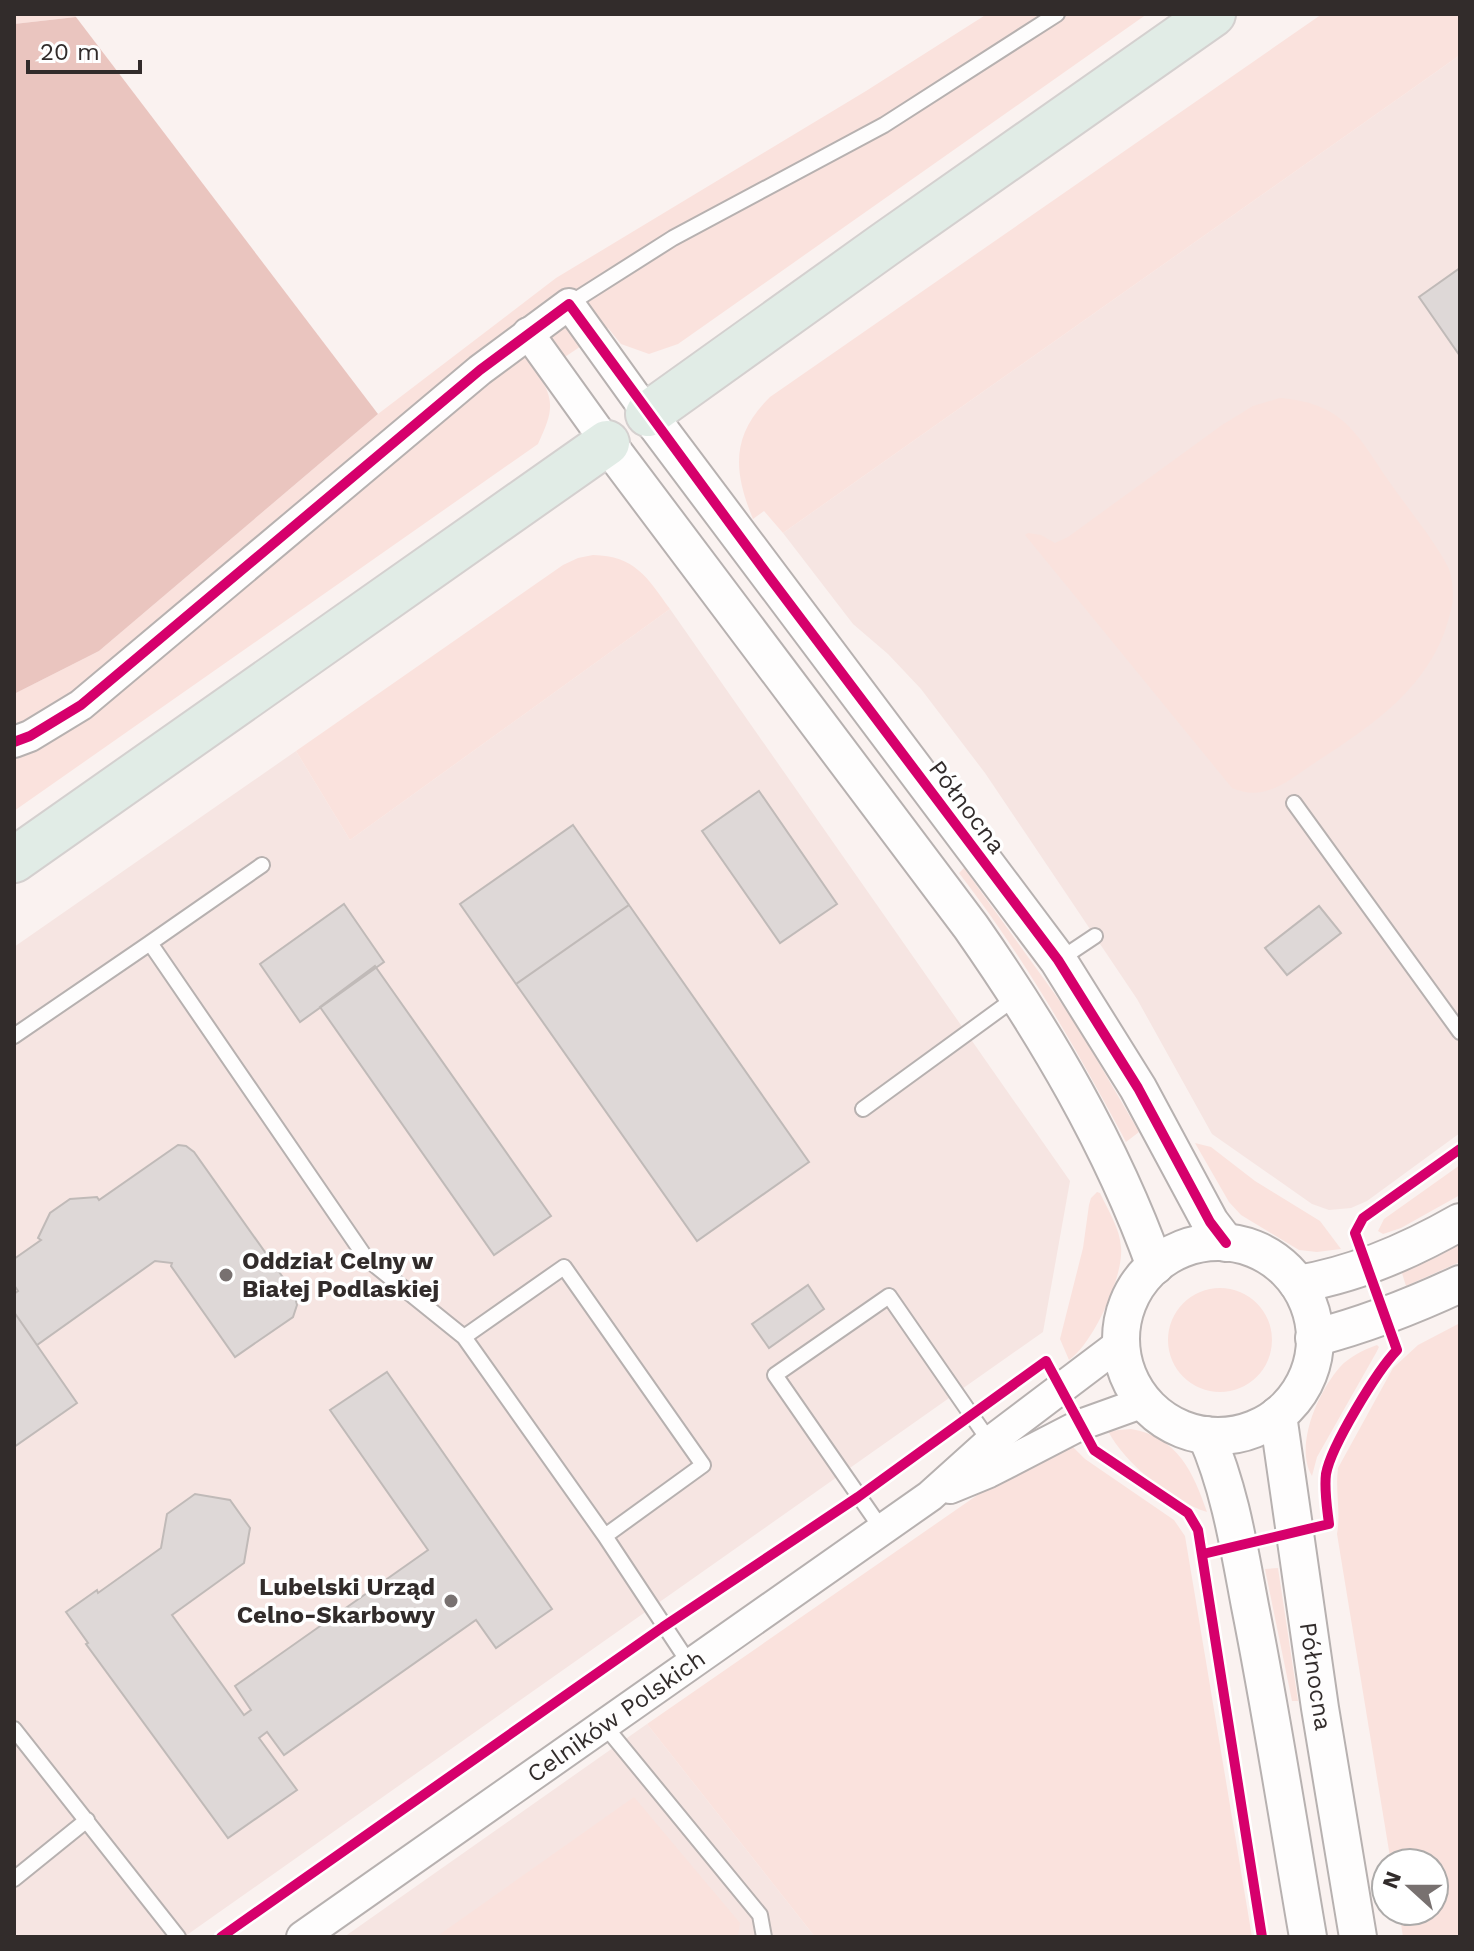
<svg xmlns="http://www.w3.org/2000/svg" width="1474" height="1951" font-family="'Work Sans',sans-serif">
  <style>
    .built { fill: #f6e5e2 }
    .green { fill: #fae2dd }
    .forest { fill: #eac5bf }
    .building { fill: #ded8d7; stroke: #c0bab8; stroke-width: 2 }
    .lines { fill: none; stroke-linecap: round; stroke-linejoin: round }
    .service-casing { stroke: #b7b1b0; stroke-width: 18 }
    .minor-casing { stroke: #b7b1b0; stroke-width: 34 }
    .tertiary-casing { stroke: #b7b1b0; stroke-width: 40 }
    .trunk-casing { stroke: #d4d0cf; stroke-width: 48 }
    .service { stroke: #fefdfd; stroke-width: 14 }
    .minor { stroke: #fefdfd; stroke-width: 30 }
    .tertiary { stroke: #fefdfd; stroke-width: 36 }
    .trunk { stroke: #e1ece6; stroke-width: 44 }
    .cycleway-casing { stroke: #fff; stroke-width: 15 }
    .cycleway { stroke: #d6006c; stroke-width: 10 }
    .poi-dot { fill: #787170; stroke: #fff; stroke-width: 3 }
    .labels { text-anchor: middle; dominant-baseline: central; stroke-width: 7; stroke-linejoin: round; paint-order: stroke }
    .street-label { font-size: 24px; fill: #322c2b; stroke: #fff }
    .poi-label { font-size: 24px; font-weight: bold; fill: #322c2b; stroke: #fff; text-anchor: start }
  </style>
  <rect width="100%" height="100%" fill="#faf2f0"/>
  <path class="built" d="M1460,55V1133L1367,1201L1351,1208L1329,1210L1312,1204L1212,1134L1137,999L985,773L921,689L888,654L853,624L783,533Z
    M670,609L1070,1181L1043,1332L184,1937H14V947L296,751L350,840Z
    M647,1724L815,1937H344Z"/>
  <path class="green" d="M14,14H74L76,17L14,24Z
    M987,14H1147L678,344L649,354L621,344L608,328L538,375C557,401 551,416 538,444L14,811V694L99,651L378,414L556,278L866,91Z
    M1322,14H1460V55L783,533L764,511L753,519C733,470 731,436 770,397Z
    M1280,398C1340,403 1355,430 1386,477C1405,505 1433,538 1448,567C1452,575 1453,589 1453,597C1453,605 1450,613 1448,621C1430,686 1372,726 1319,760C1290,779 1266,803 1232,788L1025,535L1028,533L1041,535L1055,543L1068,537L1222,425L1253,406Z
    M593,555C635,556 647,577 670,609L350,840L296,751L563,565L578,558Z
    M964,868L1075,1022L1139,1132L1126,1142C1076,1048 1024,957 959,873Z
    M1195,1143L1211,1147L1255,1181L1320,1221L1341,1249L1317,1252L1299,1250L1241,1215L1229,1202Z
    M1460,1165V1195L1401,1228L1383,1234L1378,1231L1384,1219Z
    M1097,1192L1100,1193C1108,1210 1120,1229 1121,1247C1124,1276 1093,1344 1069,1360L1060,1339L1083,1248L1089,1205L1091,1198Z
    M1460,1244V1262L1406,1286L1401,1270L1437,1257Z
    M1168 1340a52 52 0 1 1 104 0a52 52 0 1 1-104 0Z
    M1460,1323V1937H1403L1399,1911H1434V1863H1391L1337,1534C1341,1512 1335,1491 1338,1468L1393,1368L1418,1345Z
    M1377,1345L1379,1347L1376,1353L1317,1457L1312,1476C1294,1446 1318,1392 1340,1367C1349,1357 1365,1349 1377,1345Z
    M1131,1429C1178,1437 1193,1472 1207,1512C1172,1501 1125,1464 1108,1431Z
    M1073,1447L1085,1459L1174,1520L1185,1536L1252,1937H815L647,1724L1002,1478Z
    M1278,1568L1298,1701H1292L1265,1569Z
    M634,1797L740,1923L738,1937H436Z"/>
  <path class="forest" d="M76,17L378,414L99,651L14,694V24Z"/>
  <path class="building" d="M1460,268V356L1419,297Z
    M759,791L837,904L780,943L702,831Z
    M573,825L629,905L516,984L460,904Z
    M344,904L384,962L300,1022L260,964Z
    M629,905L809,1162L697,1241L516,984Z
    M1319,906L1341,933L1287,975L1265,948Z
    M375,966L551,1216L494,1255L320,1007Z
    M178,1145L186,1146L194,1152L294,1293L297,1305L293,1317L235,1357L171,1266L172,1263L155,1261L37,1345L14,1312V1294L18,1291L14,1285V1259L41,1240L38,1238L50,1213L70,1199L97,1197L99,1200Z
    M808,1285L824,1309L769,1348L752,1324Z
    M14,1312L77,1403L14,1447Z
    M387,1372L552,1609L496,1648L476,1620L284,1755L267,1732L259,1738L297,1790L228,1838L86,1644L88,1643L66,1612L97,1590L98,1593L161,1548L167,1514L195,1494L230,1500L250,1528L244,1563L172,1615L244,1715L251,1710L235,1686L428,1550L330,1410Z"/>
  <g class="lines">
    <g class="service-casing">
      <path id="service" d="M569,304L673,238L884,125L1057,14
        M1294,803L1460,1032
        M150,943L262,865
        M1059,960L1095,936
        M14,1036L150,943L366,1258L464,1337
        M863,1109L1018,996
        M881,1528L775,1375L889,1296L990,1442
        M605,1536L703,1465L564,1267L464,1337L605,1536L689,1663
        M604,1725L760,1915L764,1937
        M14,1729L178,1937
        M14,1879L87,1820"/>
    </g>
    <g class="minor-casing">
      <g id="minor">
        <path d="M528,333L607,443"/>
        <path d="M14,742L30,736L81,705L480,370L569,304L648,414"/>
        <path d="M950,1488L989,1472L1080,1425L1144,1402"/>
        <path id="s1" d="M302,1937L930,1496L990,1442L1121,1343"/>
      </g>
    </g>
    <g class="tertiary-casing">
      <g id="tertiary">
        <path d="M648,414L1058,960L1138,1088L1210,1222L1226,1243"/>
        <path d="M607,443L971,927C1045,1033 1111,1144 1155,1266"/>
        <circle cx="1218" cy="1339" r="97"/>
        <path d="M1298,1284C1353,1275 1411,1250 1460,1222"/>
        <path d="M1314,1338C1364,1325 1413,1306 1460,1284"/>
        <path id="s2" d="M1278,1415L1320,1708L1358,1937"/>
        <path d="M1206,1435C1230,1489 1239,1548 1250,1606C1272,1716 1289,1827 1308,1937"/>
      </g>
    </g>
    <g class="trunk-casing">
      <path id="trunk" d="M648,414L884,245L1213,14
        M14,860L607,443"/>
    </g>
    <use href="#service" class="service"/>
    <use href="#minor" class="minor"/>
    <use href="#tertiary" class="tertiary"/>
    <use href="#trunk" class="trunk"/>
    <g class="cycleway-casing">
      <path id="cycleway" d="M14,742L30,736L81,705L480,370L569,304L770,578L1058,960L1138,1088L1210,1222L1226,1243
        M1203,1554L1329,1524C1327,1507 1324,1490 1326,1474C1331,1446 1377,1371 1397,1350L1355,1233L1363,1218L1460,1149
        M221,1937L663,1627L858,1497L1046,1361L1094,1450L1188,1513L1198,1530L1262,1937"/>
    </g>
    <use href="#cycleway" class="cycleway"/>
  </g>
  <g class="poi-dot">
    <circle cx="226" cy="1275" r="8"/>
    <circle cx="451" cy="1601" r="8"/>
  </g>
  <g class="labels">
    <g class="street-label">
      <text transform="translate(967 807) rotate(53)">Północna</text>
      <text stroke="none"><textPath href="#s2" startOffset="264">Północna</textPath></text>
      <text stroke="none"><textPath href="#s1" startOffset="384">Celników Polskich</textPath></text>
    </g>
    <g class="poi-label">
      <text x="242" y="1261">Oddział Celny w<tspan x="242" dy="28">Białej Podlaskiej</tspan></text>
      <text x="435" y="1587" text-anchor="end">Lubelski Urząd<tspan x="435" dy="28">Celno-Skarbowy</tspan></text>
    </g>
  </g>
  <rect width="1474" height="1951" fill="none" stroke="#322c2b" stroke-width="32"/>
  <g transform="translate(1410 1887) rotate(291)"><circle r="38" fill="#ffffff" stroke="#adabaa" stroke-width="2"/>
  <path d="M0-6L14 30L0 20L-14 30Z" fill="#787170"/>
  <text y="-12" font-size="22" font-weight="bold" text-anchor="middle" fill="#322c2b">N</text>
  </g>
  <path d="M28 60v12h112v-12" fill="none" stroke="#322c2b" stroke-width="4"/>
  <text x="40" y="60" font-size="24" fill="#322c2b" stroke="#ffffff" stroke-width="6" paint-order="stroke">20 m</text>
</svg>
